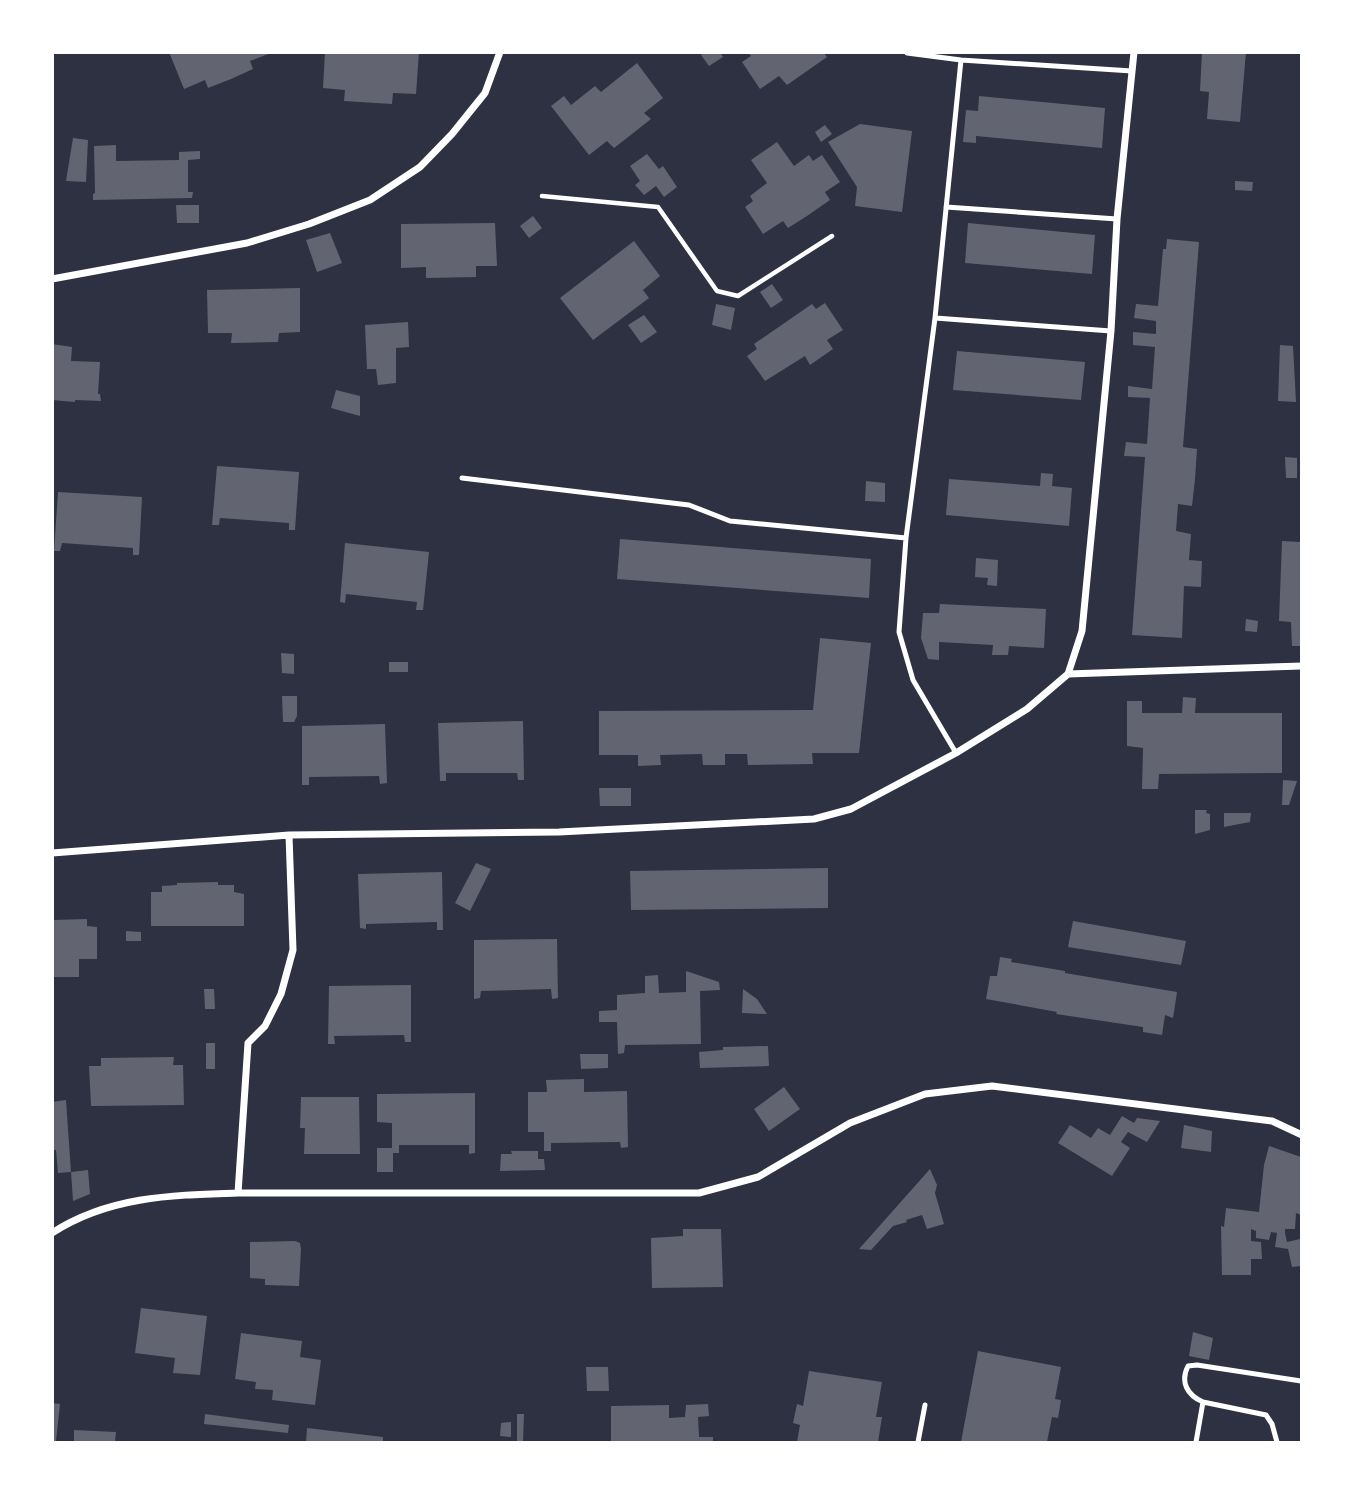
<svg xmlns="http://www.w3.org/2000/svg" width="1354" height="1495" font-family="'Sofia Sans Condensed',sans-serif">
  <style>
    .building { fill: #626471 }
    .lines { fill: none; stroke-linecap: round; stroke-linejoin: round }
    .path { stroke: #fff; stroke-width: 4.5 }
    .service { stroke: #fff; stroke-width: 5 }
    .minor { stroke: #fff; stroke-width: 7 }
  </style>
  <rect width="100%" height="100%" fill="#2d3142"/>
  <path class="building" d="M169,52H271V53L250,61L253,69L231,79L208,88L205,80L184,89Z
    M325,52H419L416,94L393,93L392,104L344,101L345,90L323,88Z
    M705,52H720L723,57L709,66L701,55Z
    M748,52H823L827,57L787,85L779,76L760,89L742,62L751,56Z
    M1202,52H1246L1240,122L1207,119L1209,92L1200,91Z
    M637,63L663,98L644,113L651,119L632,134L614,148L607,141L589,155L551,106L564,96L571,105L595,86L601,92Z
    M979,96L1105,108L1102,148L976,136V143L963,142L966,110L978,111Z
    M860,124L912,131L902,212L855,206L857,187L828,142Z
    M825,125L832,134L821,142L815,132Z
    M73,138L88,140L86,182L66,181Z
    M777,142L794,166L809,155L813,161L822,155L840,182L825,192L830,200L807,216L788,228L783,221L763,234L745,207L753,201L750,196L767,183L751,160Z
    M116,145V161L179,160V152L200,151V159L188,160V192H193L192,198L93,200V194L95,193L94,146Z
    M647,154L659,169L663,166L677,187L664,197L656,186L644,195L635,185L640,181L630,166Z
    M1235,181L1253,182L1252,191L1235,190Z
    M176,205H199V223H177Z
    M533,216L542,228L529,238L520,226Z
    M495,223L497,266H476V277L426,278V267L401,268V224Z
    M968,223L1095,235L1092,274L965,263Z
    M330,233L342,263L317,272L306,240Z
    M1167,239L1199,242L1183,447L1197,449L1195,479L1192,506L1178,504L1176,531L1191,534L1189,560L1202,561L1201,587L1184,586L1182,638L1132,635L1145,457L1124,456L1126,442L1147,444L1150,398L1128,397V386L1152,389L1155,347L1133,345V332L1156,334V321L1134,318L1136,304L1158,306L1163,249H1166Z
    M634,241L660,276L643,290L649,298L593,340L560,298Z
    M772,284L783,300L771,308L760,292Z
    M300,288V332L279,333L278,342L231,343L232,333H208L207,290Z
    M825,303L843,330L827,340L833,349L810,365L805,356L765,381L747,356L757,349L754,344L812,304L816,309Z
    M716,304L735,308L731,330L712,325Z
    M644,315L657,332L641,343L628,325Z
    M408,322L409,347L396,348V383L378,385L376,369H367L365,325Z
    M52,344L72,347L71,361L100,362L98,394H100L101,401L75,400V402L52,400Z
    M1280,345L1293,346L1296,402L1278,401Z
    M957,351L1085,362L1081,400L953,390Z
    M336,390L360,396V416L331,408Z
    M1285,457L1297,458V478H1286Z
    M217,466L299,472L295,530H289V523L220,518L219,525H212Z
    M1041,473L1053,474L1052,486L1072,488L1069,526L946,515L949,479L1040,486Z
    M866,481L885,483V502L865,501Z
    M58,492L142,497L139,555H133V548L62,543L60,551H54Z
    M620,539L871,559L869,598L617,579Z
    M1282,541L1300,542L1301,646H1292L1291,622L1279,621Z
    M345,543L429,552L423,610H416L417,602L382,598L346,594L345,603L340,602Z
    M976,558L998,560L997,586L987,585L988,578L975,577Z
    M940,604L1046,609L1044,648L1009,646L1008,655H992L993,645L939,642V660L928,659L921,638L923,613H939Z
    M1246,619L1258,621L1257,632L1245,631Z
    M820,638L871,643L859,753H812L813,764L748,765L747,754H725V765H703L702,754L660,755L661,765L638,766V755H599V711L813,710Z
    M281,653L294,654V674L282,673Z
    M389,662H408V672H389Z
    M282,696H297V716L294,722H283Z
    M1183,697L1196,698L1195,713H1282V773L1159,774L1158,789H1142L1143,748L1127,746V701H1142V713H1182Z
    M523,721L524,780H518L517,773H446V781H440L438,723Z
    M385,724L387,783L380,784L379,776L309,777V785H302V726Z
    M1283,780L1297,781L1289,805H1282Z
    M599,788H631V806H600Z
    M1195,810H1207L1206,813L1210,814V830L1195,834Z
    M1224,813H1251L1250,822L1224,827Z
    M476,863L491,869L470,911L455,903Z
    M828,868V908L631,910L630,871Z
    M442,872L443,930H437V922L366,924V929L360,928L358,874Z
    M218,882V885H234V892L244,894V926H151V892H162V886L177,885V883Z
    M87,919V926L97,927V959H79V977H52V920Z
    M1073,921L1186,941L1181,965L1068,947Z
    M126,931L141,932V941H126Z
    M557,939L558,998L552,999L551,989L481,991L480,998L474,999V940Z
    M1000,957L1012,959L1011,962L1065,971V973L1177,992L1173,1018L1165,1015L1162,1035L1143,1032V1027L1056,1014L1057,1012L986,999L990,976H997Z
    M686,971L719,982L720,990L700,991L701,1044L625,1045L624,1053L618,1054L617,1022H599V1011L617,1010V995L645,993V976L658,975L659,993L686,992Z
    M411,985V1042H405L404,1035L334,1036L335,1044H328L329,986Z
    M204,989H214L215,1009H205Z
    M743,989L757,999L767,1014L742,1013Z
    M206,1043H215V1069H206Z
    M768,1046L769,1066L700,1068L699,1052L723,1050V1047Z
    M580,1054H608V1068L581,1069Z
    M174,1057L173,1065H183L184,1105L91,1106L89,1066H101V1058Z
    M584,1079V1092L627,1091L628,1147L621,1148L620,1142L551,1143V1151H544V1132H528V1092H547L546,1080Z
    M784,1087L800,1109L769,1131L754,1109Z
    M475,1093V1153L469,1154V1145H399V1153H393V1172H377V1148H392V1123L377,1122V1094Z
    M301,1097H359L360,1154H304L305,1128H300Z
    M66,1100L71,1172L88,1170L90,1194L73,1201L71,1172L58,1173L56,1150H52V1102Z
    M1122,1116L1134,1123L1137,1118L1160,1121L1147,1142L1128,1132L1121,1142L1130,1148L1112,1176L1058,1143L1070,1125L1091,1138L1098,1128L1110,1135Z
    M1184,1125L1212,1131L1211,1152L1181,1148Z
    M1269,1146L1301,1157V1215L1296,1213L1295,1229H1285V1233L1287,1242L1300,1239L1301,1266L1292,1267L1288,1249L1275,1247L1277,1233L1271,1232L1269,1240L1256,1238V1231L1251,1229V1241L1261,1242L1262,1259H1251V1275H1222L1221,1226L1224,1227L1226,1208L1259,1212L1264,1165Z
    M511,1151H538V1159H544L545,1170L500,1171L501,1154H512Z
    M930,1169L937,1185L935,1193L944,1224L927,1229L922,1215L906,1220L907,1222L893,1226L871,1250L859,1249Z
    M683,1229H721L723,1287L652,1288L651,1238L683,1236Z
    M295,1241L300,1243L301,1249L299,1286L265,1285V1279L250,1278V1242Z
    M141,1308L207,1316L200,1375L173,1373L175,1358L135,1353Z
    M1193,1332L1213,1338L1209,1360L1189,1356Z
    M241,1333L302,1341L300,1357L321,1360L315,1405L272,1400L273,1390L255,1389L256,1382L235,1379Z
    M978,1351L1061,1367L1055,1399L1061,1400L1058,1418L1052,1417L1047,1442H961Z
    M586,1367H608L609,1391H587Z
    M809,1371L882,1382L876,1417H882L878,1442H797L800,1425L793,1423L797,1404L803,1406Z
    M52,1403L60,1404L56,1441H52Z
    M708,1404L709,1416L698,1417L699,1437H713V1442H611V1406L669,1405V1418L685,1417L686,1405Z
    M205,1414L289,1425L288,1433L204,1424Z
    M517,1414H524L523,1442H517Z
    M511,1422V1437L500,1436L501,1423Z
    M307,1428L383,1437V1442H306Z
    M74,1430L116,1432L115,1442H74Z"/>
  <g class="lines">
    <path class="path" d="M542,196L658,207L717,291L738,296L832,236"/>
    <path class="service" d="M907,53L961,60L1132,71
      M946,207L1117,219
      M935,318L1111,331
      M462,478L689,505L730,521L906,538
      M956,753L913,680L899,632L906,538L935,318L961,60
      M918,1442L925,1405
      M1196,1442L1203,1402
      M1277,1442L1272,1424L1266,1415L1203,1402C1187,1395 1180,1382 1188,1366L1197,1365L1301,1381"/>
    <path class="minor" d="M52,279L247,243L309,224L370,200L420,167L452,134L485,93L500,52
      M1068,674L1302,666
      M52,853L289,835L559,832L814,819L851,809L956,753L1027,709L1068,674L1082,631L1111,331L1117,219L1134,52
      M238,1193L248,1043L265,1026L281,994L293,950L289,835
      M52,1233C109,1196 173,1195 238,1193H699L758,1177L850,1123L925,1094L992,1086L1272,1121L1302,1135"/>
  </g>
  <rect width="1354" height="1495" fill="none" stroke="#ffffff" stroke-width="108"/>
</svg>
